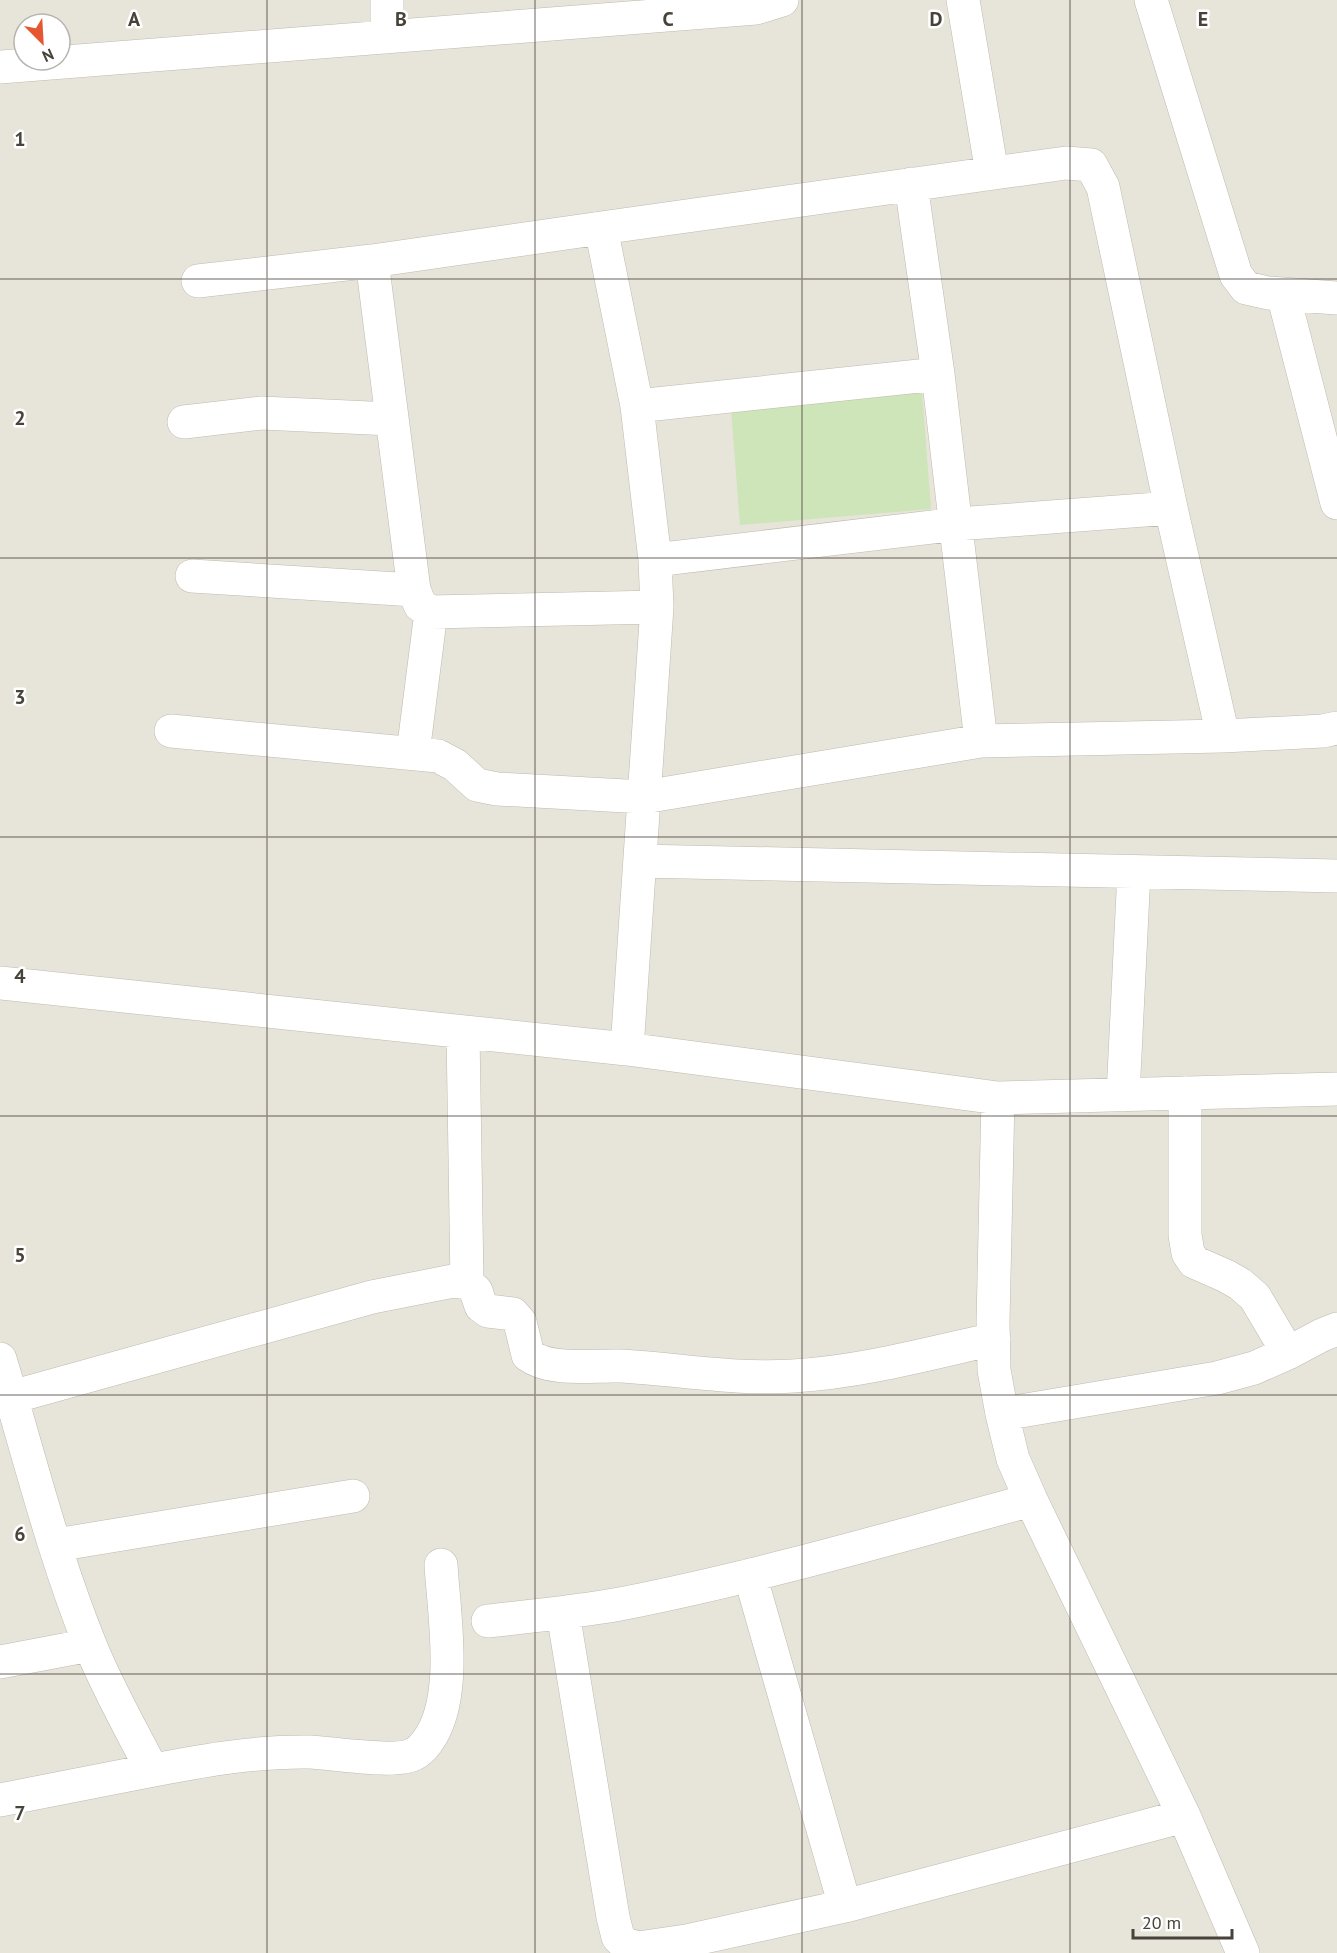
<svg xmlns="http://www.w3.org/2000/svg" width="1337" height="1953" font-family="'PT Sans',sans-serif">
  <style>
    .residential { fill: #e7e4da; fill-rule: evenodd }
    .green { fill: #cee4b9 }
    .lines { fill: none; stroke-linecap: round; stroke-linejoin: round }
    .minor-casing { stroke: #bfbaaf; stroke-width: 34 }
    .minor { stroke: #fff; stroke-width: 33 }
    .grid { fill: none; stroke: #48433a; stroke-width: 1.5; stroke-opacity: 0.55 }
    .grid-label { font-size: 20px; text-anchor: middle; font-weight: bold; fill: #48433a; stroke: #fff; stroke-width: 5; stroke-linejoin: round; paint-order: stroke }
  </style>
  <rect width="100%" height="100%" fill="#f4f2eb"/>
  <path class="residential" d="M0,0H1337V1953H0ZM24,24H60V60H24Z"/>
  <path class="green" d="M922,392L931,509L740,525L731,409Z"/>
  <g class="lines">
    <g class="minor-casing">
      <path id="minor" d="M963,0L992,173
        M1151,0L1236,275L1246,288L1268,293L1337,298
        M387,37V0
        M0,67L756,8L782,0
        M911,184L938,374
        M372,261L414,590L420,605L431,612L657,607
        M198,281L372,261L601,228
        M1283,294L1337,503
        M637,406L601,228L1066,163L1091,165L1103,187L1171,508L1223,736
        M184,422L262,413L391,419
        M655,560L957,524L1171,508
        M192,576L414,590
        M171,731L438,756L455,765L477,785L497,789L644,797L981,741L1223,736L1323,731L1337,728
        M413,753L431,612
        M640,861L1337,876
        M0,983L627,1049L998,1098L1337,1089
        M463,1032L467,1283
        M627,1049L657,607L655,560L637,406L938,374L981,741
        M1185,1093V1235L1188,1253L1194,1262L1226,1276L1240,1284L1255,1297L1288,1353
        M1123,1095L1134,872
        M998,1098L993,1322L994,1370L1002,1414L1013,1459L1031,1500L1184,1816L1243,1953
        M0,1359C29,1455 53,1554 91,1647C108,1689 131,1729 152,1770
        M12,1397L372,1297L453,1281L467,1283L476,1291L481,1306L488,1311L513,1314L520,1322L528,1355C551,1372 592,1365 620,1366C678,1369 735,1380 793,1376C861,1372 927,1354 994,1339
        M1002,1414L1217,1378L1254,1368L1288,1353L1322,1335L1337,1329
        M56,1545L353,1496
        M750,1575L845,1906
        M563,1613L613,1917L618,1937L625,1944L638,1948L686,1941L845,1906L1184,1816
        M488,1621C532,1616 576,1612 620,1604C758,1577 895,1537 1031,1500
        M0,1662L90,1645
        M0,1800C46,1791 92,1782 138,1773C195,1762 252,1751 310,1752C333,1753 396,1764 414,1754C418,1752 424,1746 427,1742C459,1700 444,1615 441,1565"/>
    </g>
    <use href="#minor" class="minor"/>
  </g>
  <path class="grid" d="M267,0V1953M535,0V1953M802,0V1953M1070,0V1953M0,279H1337M0,558H1337M0,837H1337M0,1116H1337M0,1395H1337M0,1674H1337"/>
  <g class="grid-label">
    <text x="134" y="26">A</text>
    <text x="401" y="26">B</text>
    <text x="668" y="26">C</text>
    <text x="936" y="26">D</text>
    <text x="1203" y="26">E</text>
    <text x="20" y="146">1</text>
    <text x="20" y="425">2</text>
    <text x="20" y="704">3</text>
    <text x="20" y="983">4</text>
    <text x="20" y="1262">5</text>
    <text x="20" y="1541">6</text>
    <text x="20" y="1820">7</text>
  </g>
  <g transform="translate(42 42) rotate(156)"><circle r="28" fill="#ffffff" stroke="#b6b4b0" stroke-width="1.5"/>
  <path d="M0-4.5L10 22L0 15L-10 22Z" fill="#e55731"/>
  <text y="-9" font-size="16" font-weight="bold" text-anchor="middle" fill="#48433a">N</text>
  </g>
  <path d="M1133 1929v9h99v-9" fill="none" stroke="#48433a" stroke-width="3"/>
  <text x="1142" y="1929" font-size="18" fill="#48433a" stroke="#ffffff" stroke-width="4.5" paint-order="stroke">20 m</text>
</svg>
